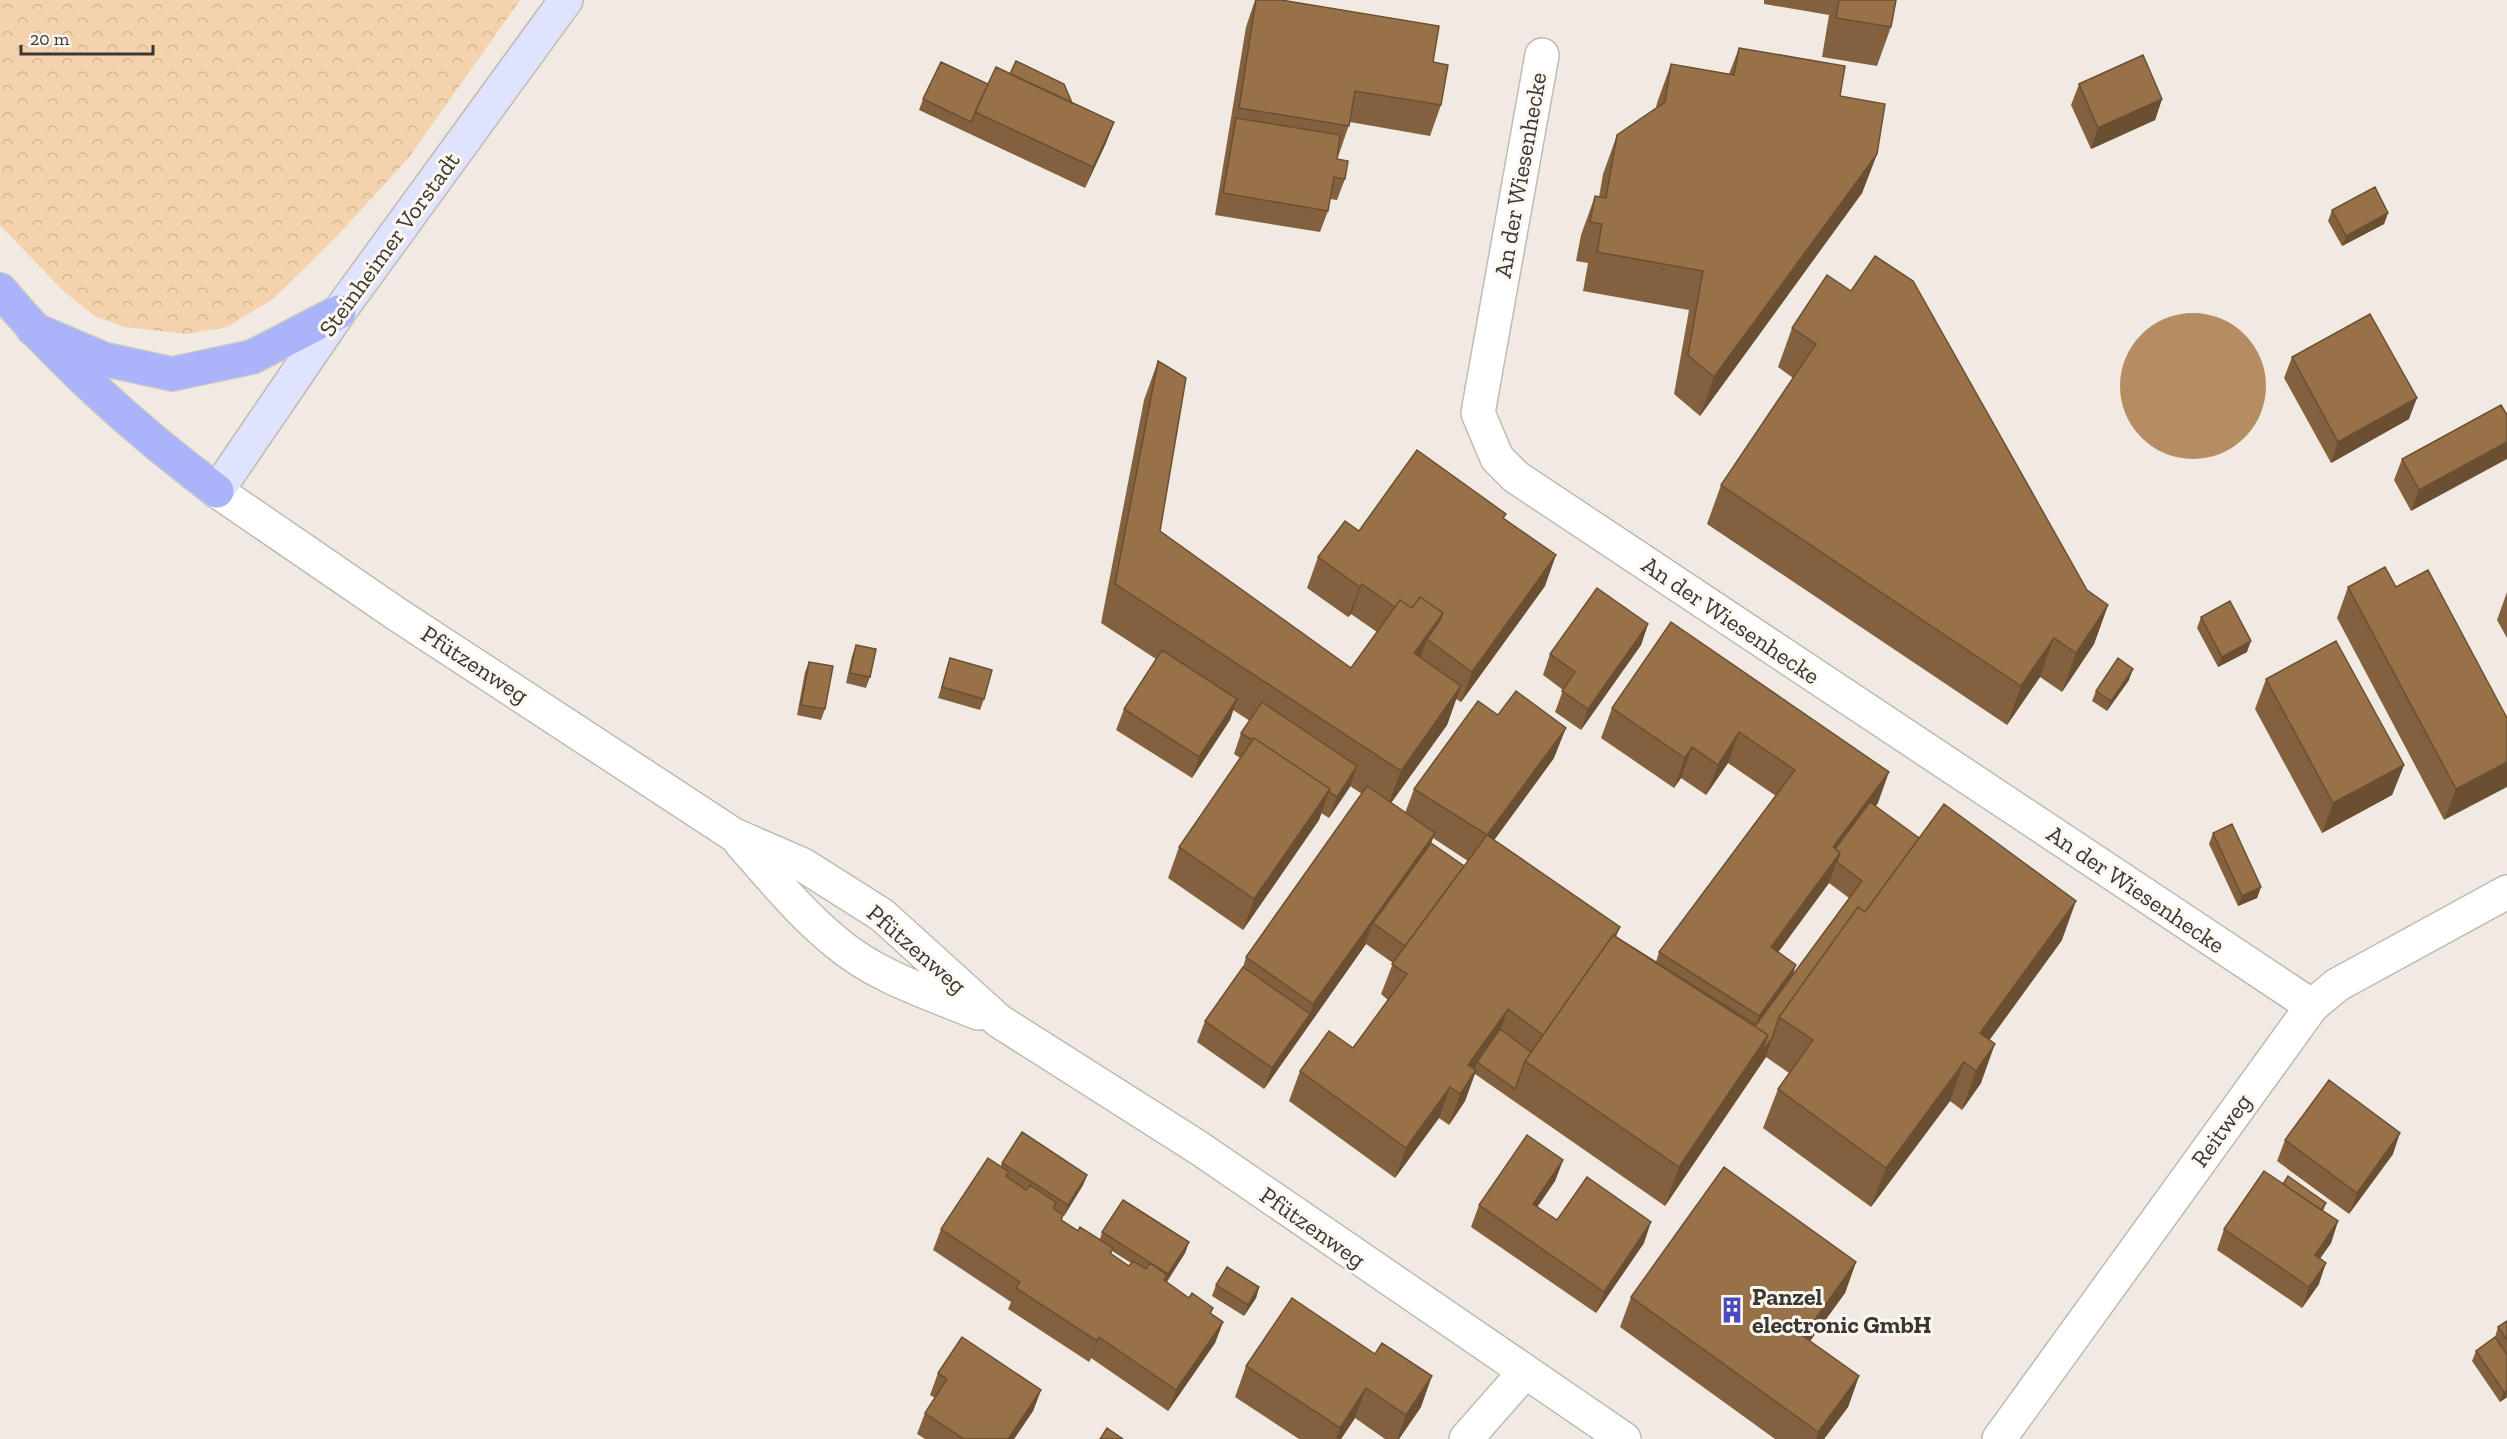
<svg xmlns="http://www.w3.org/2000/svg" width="2507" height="1439" font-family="'Zilla Slab',serif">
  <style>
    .forest { fill: url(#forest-crowns) }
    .water { fill: #b68d63 }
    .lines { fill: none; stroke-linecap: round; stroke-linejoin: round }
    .minor-casing { stroke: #c1bab3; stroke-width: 36 }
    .tertiary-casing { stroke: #c1bab3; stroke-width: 36 }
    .secondary-casing { stroke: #c1bab3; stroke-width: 36 }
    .trunk-casing { stroke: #c8c7c6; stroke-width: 36 }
    .minor { stroke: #fff; stroke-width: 33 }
    .tertiary { stroke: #fff; stroke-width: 33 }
    .secondary { stroke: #e0e3fe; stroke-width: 33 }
    .trunk { stroke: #abb4fb; stroke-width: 33 }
    .wall { fill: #84613e; fill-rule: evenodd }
    .shaded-wall { fill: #6b4f32 }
    .building { fill: #997148; stroke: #6b4f32; stroke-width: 1.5 }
    .labels { text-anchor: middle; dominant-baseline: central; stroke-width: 6; stroke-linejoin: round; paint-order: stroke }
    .street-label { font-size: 24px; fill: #393734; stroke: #fef7f0 }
    .poi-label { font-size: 24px; font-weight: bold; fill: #393734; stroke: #fef7f0; text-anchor: start }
  </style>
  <defs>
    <pattern id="forest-crowns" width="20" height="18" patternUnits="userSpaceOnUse" patternTransform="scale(1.5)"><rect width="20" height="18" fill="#f5d2ae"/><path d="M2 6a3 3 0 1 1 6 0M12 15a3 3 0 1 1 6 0" fill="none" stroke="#d3b596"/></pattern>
  </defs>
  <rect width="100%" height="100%" fill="#f1eae3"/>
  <path class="forest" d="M0,0H520L410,156L339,234L273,299L227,327L187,334L124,327L95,316L62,290L0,225Z"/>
  <path class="water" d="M2120 386a73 73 0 1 1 146 0a73 73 0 1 1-146 0Z"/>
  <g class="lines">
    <g class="minor-casing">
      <path id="minor" d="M1542,55L1478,413L1497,458L1516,477L2312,1006
        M1466,1439L1524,1373
        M1999,1439L2312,1006L2337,985L2507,892"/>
    </g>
    <g class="tertiary-casing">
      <path id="tertiary" d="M217,491L398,615L734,835L803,865L882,915L999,1021L1199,1148L1624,1439
        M741,843C772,878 801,914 837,943C877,977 930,993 978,1013"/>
    </g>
    <g class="secondary-casing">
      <path id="secondary" d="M217,491L339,312L566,0"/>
    </g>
    <g class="trunk-casing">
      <path id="trunk" d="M0,290C64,366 137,431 217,491
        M33,329L103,359L172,374L252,357L339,312"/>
    </g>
    <use href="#minor" class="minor"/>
    <use href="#tertiary" class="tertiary"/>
    <use href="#secondary" class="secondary"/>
    <use href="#trunk" class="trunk"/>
  </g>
  <path class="wall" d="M1255,0H1281L1433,62L1441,105L1430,136L1350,122L1338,157H1337V159L1345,179L1337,200L1330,199L1328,211L1320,232L1215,215L1246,27Z
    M1764,0H1896L1891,27L1877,66L1822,57L1829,15L1764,4Z
    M1739,48L1840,96L1877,154L1862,193L1700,416L1674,394L1689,310L1583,291L1588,263L1576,261L1581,235L1595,196L1599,197L1603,174L1617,135L1656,108L1657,103L1671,64L1729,74Z
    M988,84L1072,103L1114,122L1106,143L1085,188L919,110L923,99Z
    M2079,84L2162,99L2155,120L2091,149L2071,105Z
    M2332,210L2388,213L2384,224L2342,246L2328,221Z
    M1827,275L2087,590L2108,605L2094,644L2062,692L2040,677L2007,725L1707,524L1721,485L1793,378L1778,367L1792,328Z
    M2292,357L2409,419L2331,463L2284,378Z
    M1158,361L1160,531L1351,668L1377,632L1351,614L1348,617L1307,588L1318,557L1359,531L1504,519L1545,586L1461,702L1456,699L1447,725L1391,803L1405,813L1414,789L1554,758L1494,840L1620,927L1616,937L1656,962L1659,952L1776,796L1728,763L1706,795L1681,778L1674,788L1601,738L1612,708L1671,622L1878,803L1875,806L1919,838L2062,940L1989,1040L1981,1083L1962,1110L1950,1101L1871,1207L1763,1128L1778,1089L1789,1073L1766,1057L1665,1206L1475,1074L1465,1101L1449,1125L1439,1118L1395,1178L1289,1101L1300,1071L1353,1048L1388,1000L1381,994L1393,963L1366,944L1264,1089L1197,1042L1205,1021L1243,967L1246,957L1362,794L1350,786L1329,818L1321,813L1319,820L1243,930L1168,878L1179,847L1240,758L1234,754L1241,733L1250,721L1233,710L1230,720L1192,778L1116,730L1124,709L1156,659L1101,623L1144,400ZM1433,838L1468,861L1464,866L1431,843ZM1829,883L1849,898L1793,974L1796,965L1778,952Z
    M2501,405L2411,511L2394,480L2402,459Z
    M2348,587H2396L2507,718L2444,820L2337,618Z
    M2507,592V638L2497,620Z
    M2201,617L2247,652L2218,667L2197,628Z
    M1648,624L1641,645L1581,730L1555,712L1563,690L1543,675L1550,654Z
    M856,645L870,677L866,688L846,683L852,656Z
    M950,658L984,699L980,710L938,698Z
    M809,662L825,709L821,720L797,715L805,672Z
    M2266,679L2404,765L2392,795L2322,833L2255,709Z
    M2129,680L2107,711L2092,701L2096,691Z
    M2213,833L2261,887L2257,898L2238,906L2209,844Z
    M2285,1140L2393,1154L2349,1214L2277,1161Z
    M1563,1160L1555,1181L1537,1207L1557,1220L1644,1243L1596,1313L1471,1227L1479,1205Z
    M1002,1163L1087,1175L1083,1185L1064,1216L1063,1215L1062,1220L1078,1231L1100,1239L1102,1232L1189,1242L1185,1253L1167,1282L1189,1298L1213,1308L1211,1313L1223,1322L1215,1343L1168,1411L1091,1358L1089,1362L1008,1309L1011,1302L933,1250L941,1229L1001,1166ZM1112,1251L1131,1263L1129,1266L1111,1254Z
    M2283,1184L2326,1203L2323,1211L2338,1221L2331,1243L2320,1258L2319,1284L2302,1308L2217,1250L2224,1229Z
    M1856,1262L1845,1293L1810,1341L1859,1376L1848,1407L1824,1439H1775L1620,1327L1631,1297Z
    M1216,1285L1259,1287L1256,1298L1244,1316L1212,1296Z
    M1292,1298L1421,1407L1399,1439H1385L1355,1418L1341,1439H1299L1235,1397L1246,1366Z
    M2507,1321V1397L2500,1402L2472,1361L2476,1351L2495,1337L2498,1327Z
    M938,1373L1041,1390L1033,1411L1014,1439H925L917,1434L925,1413L935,1398L930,1395Z"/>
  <path class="shaded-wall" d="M2162,99L2155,120L2091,149L2098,128Z
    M1114,122L1106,143L1085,188L1093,167Z
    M1877,154L1862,193L1700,416L1714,377Z
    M2388,213L2384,224L2342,246L2346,236Z
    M2417,398L2409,419L2331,463L2338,442Z
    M2507,442V459L2411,511L2419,490Z
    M1556,555L1545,586L1461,702L1472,672Z
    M1362,584L1351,614L1348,617L1360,587Z
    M2108,605L2094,644L2062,692L2076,653Z
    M1443,613L1432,643L1427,639L1416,669L1414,653Z
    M1648,624L1641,645L1581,730L1588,709Z
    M2054,638L2040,677L2007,725L2021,686Z
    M2251,641L2247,652L2218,667L2222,657Z
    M2133,669L2129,680L2107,711L2111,701Z
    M1461,686L1447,725L1386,810L1401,771Z
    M1237,699L1230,720L1192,778L1199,757Z
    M1566,728L1554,758L1476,865L1487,835Z
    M1739,732L1728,763L1706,795L1718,765Z
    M1692,747L1681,778L1674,788L1685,758Z
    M2507,762V787L2444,820L2456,789Z
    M2404,765L2392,795L2322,833L2333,803Z
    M1357,766L1350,787L1329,818L1337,797Z
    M1889,772L1878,803L1840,853L1829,883L1760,977L1771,947L1833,847Z
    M1330,789L1319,820L1243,930L1254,899Z
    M1435,833L1423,864L1373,923L1365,944H1366L1264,1089L1272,1068L1310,1014L1313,1004Z
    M2261,887L2257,898L2238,906L2242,896Z
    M2076,901L2062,940L1970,1067L1980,1033Z
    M1796,965L1785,996L1748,1046L1759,1016Z
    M1508,1009L1497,1040L1477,1062L1474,1071L1468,1065Z
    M1768,1035L1772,1038L1766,1057L1665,1206L1679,1167Z
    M1995,1044L1981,1083L1962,1110L1976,1071Z
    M1964,1062L1950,1101L1871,1207L1886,1168Z
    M1476,1070L1465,1101L1449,1125L1460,1094Z
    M1450,1087L1439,1118L1395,1178L1406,1148Z
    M2400,1133L2393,1154L2349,1214L2357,1193Z
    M1563,1160L1555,1181L1525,1225L1533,1204Z
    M1087,1175L1083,1185L1064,1216L1068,1205Z
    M2338,1221L2331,1243L2308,1276L2315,1255Z
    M1651,1222L1644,1243L1596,1313L1604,1292Z
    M1189,1242L1185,1253L1164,1285L1168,1274Z
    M1856,1262L1845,1293L1792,1366L1803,1336Z
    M2326,1263L2319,1284L2302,1308L2309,1287Z
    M1259,1287L1256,1298L1244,1316L1248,1305Z
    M1223,1322L1215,1343L1168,1411L1176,1390Z
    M1099,1337L1091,1358L1089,1362L1097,1341Z
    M1432,1376L1421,1407L1399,1439H1397L1406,1415Z
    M1859,1376L1848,1407L1824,1439H1816L1818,1432Z
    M1366,1388L1355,1418L1341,1439H1336L1340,1428Z
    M1041,1390L1033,1411L1014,1439H1008Z
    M2507,1390V1397L2500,1402L2504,1392Z"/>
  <path class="building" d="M1256,0H1281L1439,26L1433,62L1448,65L1441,105L1355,91L1349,126L1239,108Z
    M1839,0H1896L1891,27L1836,18Z
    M1739,48L1845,66L1840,96L1885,104L1877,154L1714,377L1688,355L1703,271L1597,252L1602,224L1590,222L1595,196L1606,198L1617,135L1665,102L1671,64L1734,75Z
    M2143,55L2162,99L2098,128L2079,84Z
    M1016,61L1064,84L1072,103L1010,74Z
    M941,62L988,84L971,122L923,99Z
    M996,67L1114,122L1093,167L975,112Z
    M1236,118L1340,135L1337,159L1348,161L1345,179L1334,177L1328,211L1223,193Z
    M2375,187L2388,213L2346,236L2332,210Z
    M1875,256L1913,281L2087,590L2108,605L2076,653L2054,638L2021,686L1721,485L1816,344L1792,328L1827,275L1851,291Z
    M2370,314L2417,398L2338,442L2292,357Z
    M1158,361L1186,378L1160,531L1351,668L1400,600L1412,608L1420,597L1443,613L1414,653L1461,686L1401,771L1115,584Z
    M2501,405L2507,415V442L2419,490L2402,459Z
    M1417,450L1506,514L1503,518L1556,555L1472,672L1427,639L1439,622L1443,613L1420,597L1412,608L1400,600L1395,607L1362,584L1360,587L1318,557L1345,521L1359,531Z
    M2385,567L2396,587L2428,570L2507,718V762L2456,789L2348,587Z
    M1597,588L1648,624L1588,709L1562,691L1575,672L1550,654Z
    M2230,601L2251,641L2222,657L2201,617Z
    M1671,622L1889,772L1833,847L1840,853L1771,947L1796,965L1759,1016L1659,952L1795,770L1739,732L1718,765L1692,747L1685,758L1612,708Z
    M2336,641L2404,765L2333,803L2266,679Z
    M856,645L876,649L870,677L850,673Z
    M1162,650L1237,699L1199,757L1124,709Z
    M950,658L992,670L984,699L942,687Z
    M2118,658L2133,669L2111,701L2096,691Z
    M809,662L833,666L825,709L801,705Z
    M1516,691L1566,728L1487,835L1414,789L1478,701L1498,715Z
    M1262,702L1357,766L1337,797L1329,792L1330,789L1254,738L1252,740L1241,733Z
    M1254,738L1330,789L1254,899L1179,847Z
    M1367,786L1435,833L1313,1004L1246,957Z
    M1870,802L1919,838L1865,912L1858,907L1779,1017L1772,1038L1761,1053L1768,1035L1616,937L1756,1025L1862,881L1837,862L1840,853L1835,849Z
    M1944,804L2076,901L1980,1033L1995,1044L1976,1071L1964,1062L1886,1168L1778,1089L1813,1040L1779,1017L1858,907L1865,912Z
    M2232,824L2261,887L2242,896L2213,833Z
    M1487,835L1620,927L1614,936L1613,935L1543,1035L1508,1009L1468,1065L1476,1070L1460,1094L1450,1087L1406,1148L1300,1071L1329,1031L1353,1048L1407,974L1392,964Z
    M1431,843L1464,866L1405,946L1373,923Z
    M1613,935L1768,1035L1679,1167L1525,1061Z
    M1243,967L1310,1014L1272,1068L1205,1021Z
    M1500,1029L1531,1052L1525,1061L1515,1089L1477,1062Z
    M2329,1080L2400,1133L2357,1193L2285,1140Z
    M1022,1132L1087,1175L1068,1205L1002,1163Z
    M1527,1135L1563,1160L1533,1204L1557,1220L1587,1177L1651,1222L1604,1292L1479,1205Z
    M988,1158L1009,1172L1006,1176L1026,1190L1030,1185L1056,1202L1053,1208L1063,1215L1061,1220L1078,1231L1080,1227L1113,1248L1110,1253L1129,1266L1133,1261L1146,1269L1150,1263L1167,1275L1164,1280L1189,1298L1192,1293L1213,1308L1210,1313L1223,1322L1176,1390L1099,1337L1097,1341L1016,1288L1020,1282L941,1229Z
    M1724,1167L1856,1262L1803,1336L1859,1376L1818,1432L1631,1297Z
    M2264,1171L2338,1221L2315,1255L2326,1263L2309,1287L2224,1229Z
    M2288,1176L2326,1203L2321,1210L2283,1184Z
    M1123,1200L1189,1242L1168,1274L1102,1232Z
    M1227,1267L1259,1287L1248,1305L1216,1285Z
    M1292,1298L1375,1354L1382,1343L1432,1376L1406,1415L1366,1388L1340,1428L1246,1366Z
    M2507,1321V1340L2498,1327Z
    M962,1337L1041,1390L1008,1439H964L925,1413L947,1379L938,1373Z
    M2495,1337L2507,1355V1390L2504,1392L2476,1351Z
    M1107,1428L1123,1439H1100Z"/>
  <defs>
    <g id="building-bare" transform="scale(2.07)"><path d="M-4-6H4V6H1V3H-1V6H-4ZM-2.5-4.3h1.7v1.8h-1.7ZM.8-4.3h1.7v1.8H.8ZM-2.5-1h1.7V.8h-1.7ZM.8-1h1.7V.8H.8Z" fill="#4949bf" stroke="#fef7f0" stroke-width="2.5" paint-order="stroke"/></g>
  </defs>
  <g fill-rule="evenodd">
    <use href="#building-bare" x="1732" y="1310"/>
  </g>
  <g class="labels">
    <g class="street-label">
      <text transform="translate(1520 175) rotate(-80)">An der Wiesenhecke</text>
      <text transform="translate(389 244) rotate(-54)">Steinheimer Vorstadt</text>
      <text transform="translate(1731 620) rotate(34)">An der Wiesenhecke</text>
      <text transform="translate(475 664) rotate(33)">Pfützenweg</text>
      <text transform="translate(2136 889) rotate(34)">An der Wiesenhecke</text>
      <text transform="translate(917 949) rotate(41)">Pfützenweg</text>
      <text transform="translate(2221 1130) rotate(-54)">Reitweg</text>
      <text transform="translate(1313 1227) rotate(35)">Pfützenweg</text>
    </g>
    <g class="poi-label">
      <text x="1752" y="1296">Panzel<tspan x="1752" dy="28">electronic GmbH</tspan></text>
    </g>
  </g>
  <path d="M21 45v9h132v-9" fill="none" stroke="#393734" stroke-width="3"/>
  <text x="30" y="45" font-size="18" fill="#393734" stroke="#fef7f0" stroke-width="4.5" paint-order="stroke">20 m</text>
</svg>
